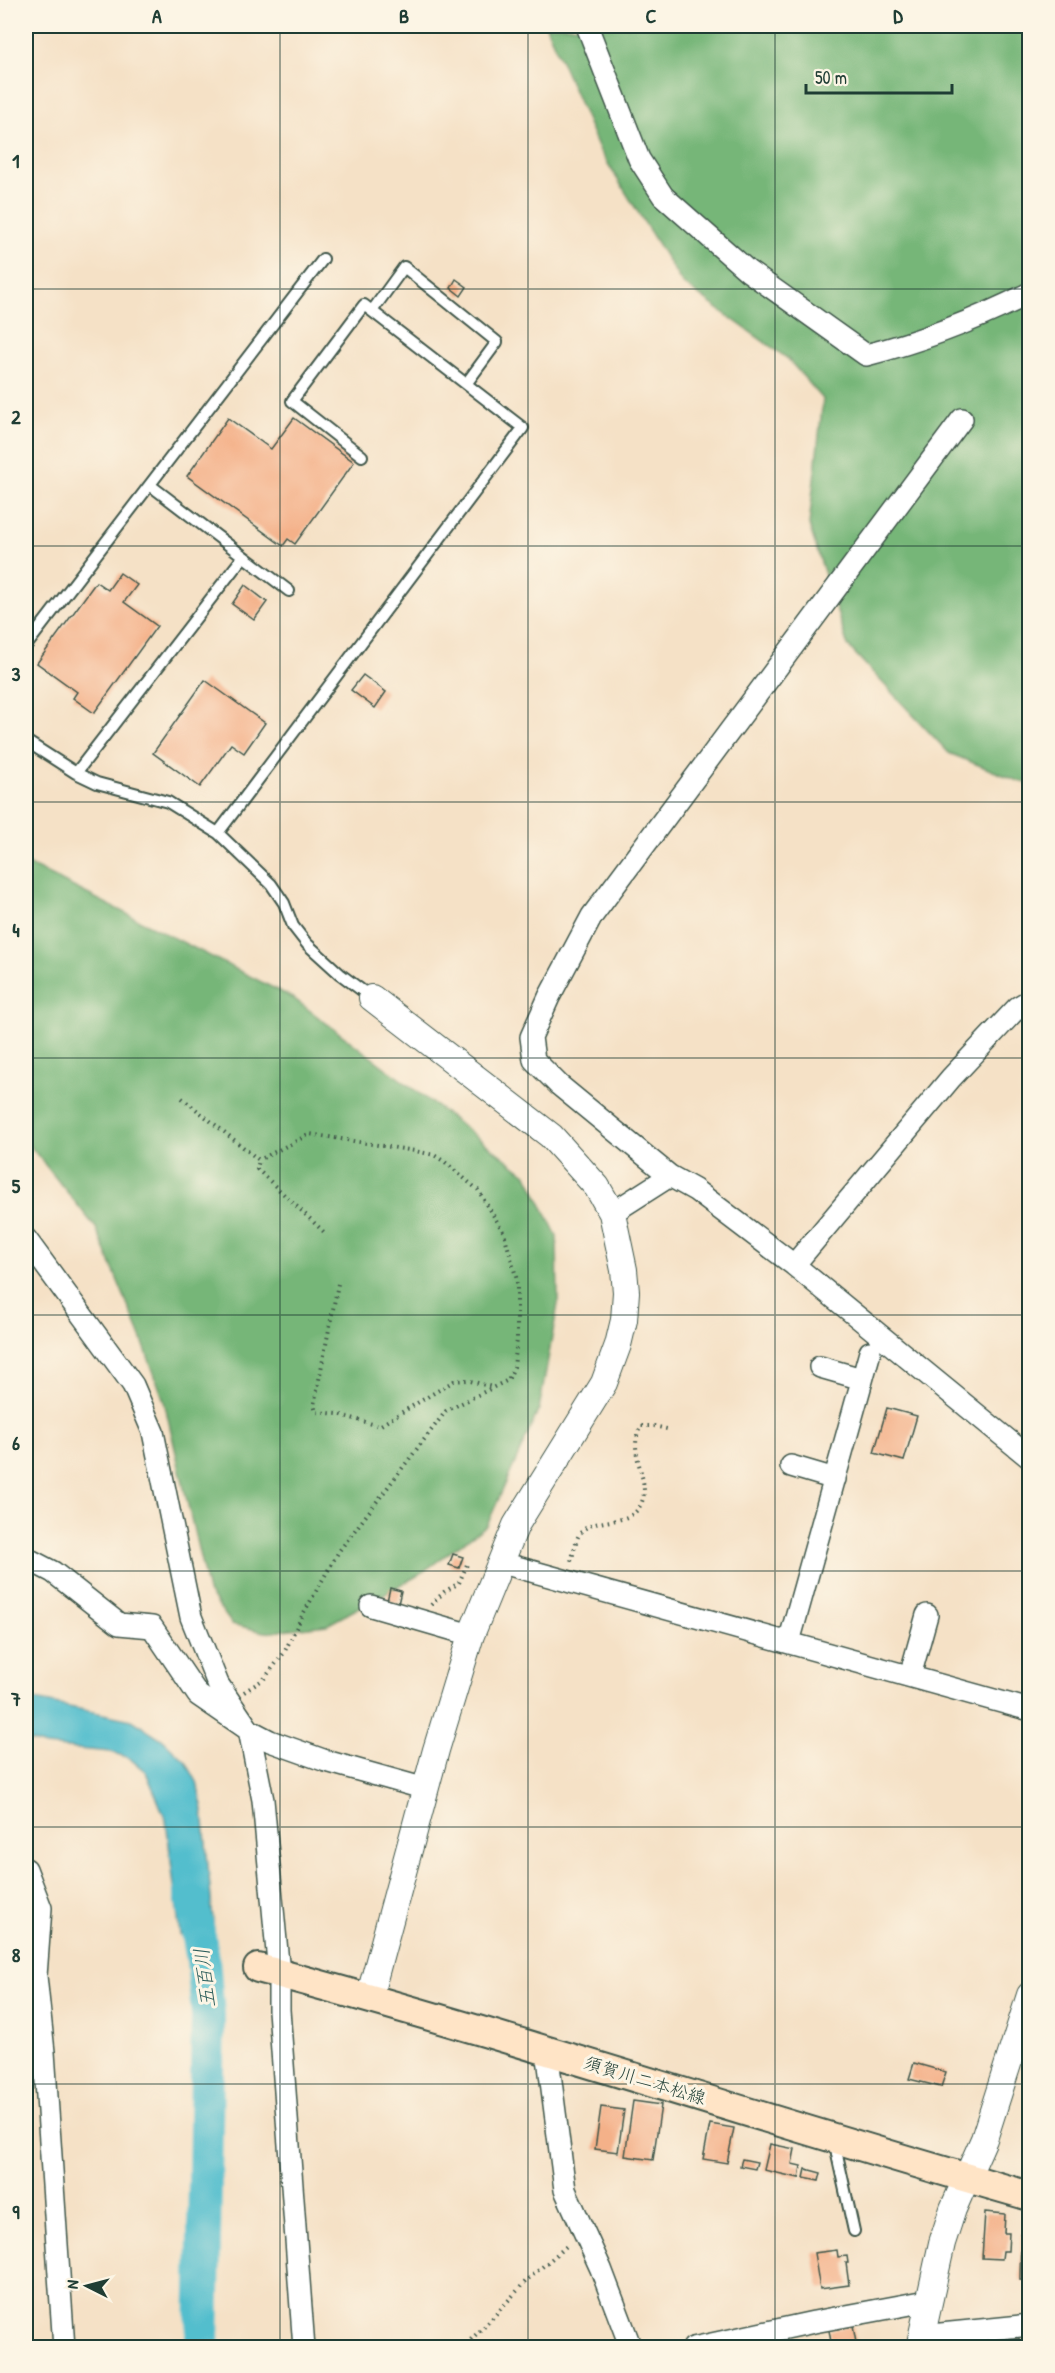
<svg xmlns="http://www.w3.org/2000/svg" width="1055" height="2373" font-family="'Patrick Hand','Klee One',sans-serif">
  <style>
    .forest { fill: #76b678; stroke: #4a7a56; stroke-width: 1.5 }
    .water { fill: #52becd; stroke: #387e80; stroke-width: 1.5 }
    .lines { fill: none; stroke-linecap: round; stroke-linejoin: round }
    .river { stroke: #52becd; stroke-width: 34 }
    .building { fill: #f4b189 }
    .service-casing { stroke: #3f564a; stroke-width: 14 }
    .minor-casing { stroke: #3f564a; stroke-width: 24 }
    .tertiary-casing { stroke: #3f564a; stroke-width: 28 }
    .secondary-casing { stroke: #3f564a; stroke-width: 32 }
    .path { stroke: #3f564a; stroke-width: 4; stroke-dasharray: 1.5 4.5; stroke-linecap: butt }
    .service { stroke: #fff; stroke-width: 10 }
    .minor { stroke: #fff; stroke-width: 21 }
    .tertiary { stroke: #fff; stroke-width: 26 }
    .secondary { stroke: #ffe4c6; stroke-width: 28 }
    .grid { fill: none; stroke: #1f3d34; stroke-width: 1.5; stroke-opacity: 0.55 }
    .labels { text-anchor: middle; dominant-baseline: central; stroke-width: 6; stroke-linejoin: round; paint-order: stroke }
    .street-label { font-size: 18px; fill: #1f3d34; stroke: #fcf5e5 }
    .water-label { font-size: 20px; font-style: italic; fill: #2c5d5a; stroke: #fcf5e5 }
    .neatline { fill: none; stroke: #1f3d34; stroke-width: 2 }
    .grid-label { font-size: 20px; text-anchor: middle; font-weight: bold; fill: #1f3d34 }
  </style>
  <rect width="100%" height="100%" fill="#fcf5e5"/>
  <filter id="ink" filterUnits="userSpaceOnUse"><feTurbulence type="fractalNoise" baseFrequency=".0167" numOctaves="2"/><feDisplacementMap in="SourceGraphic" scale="12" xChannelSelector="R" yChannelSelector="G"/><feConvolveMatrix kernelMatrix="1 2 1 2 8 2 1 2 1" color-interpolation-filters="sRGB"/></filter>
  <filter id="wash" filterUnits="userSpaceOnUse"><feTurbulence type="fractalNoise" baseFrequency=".008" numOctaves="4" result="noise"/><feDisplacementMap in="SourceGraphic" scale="24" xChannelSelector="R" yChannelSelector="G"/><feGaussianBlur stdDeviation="1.35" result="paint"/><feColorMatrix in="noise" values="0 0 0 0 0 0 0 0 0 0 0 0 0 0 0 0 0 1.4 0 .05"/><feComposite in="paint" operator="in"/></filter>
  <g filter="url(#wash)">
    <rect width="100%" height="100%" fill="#f5e1c6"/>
    <path class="forest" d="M546,26H1029V783L1018,781L949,753L848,646L809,525L823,399L788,359L682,283L600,151Z
      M26,863L293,998L527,1175L557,1236L558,1304L539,1409L487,1525L417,1576L327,1625L264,1632L232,1624L208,1592L164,1401L141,1337L96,1228L26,1141Z"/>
    <path class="water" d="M26,1695L30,1699L132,1720L162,1739L186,1762L197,1782L203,1810L215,1943L180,1935L166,1820L146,1772L129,1758L111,1752L45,1746L26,1740Z"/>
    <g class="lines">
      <path class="river" d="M191,1893L203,1960L208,2015L202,2348"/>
    </g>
    <g id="blocks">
      <path class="building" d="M456,279L467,287L461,296L451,288Z
        M228,418L271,449L294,418L354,462L295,544L288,539L283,546L187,476Z
        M120,573L137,585L124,602L157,626L94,713L73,698L77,692L37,663L96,582L108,590Z
        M245,585L267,602L254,620L232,604Z
        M363,675L386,692L375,708L351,690Z
        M205,680L265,723L244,753L231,744L200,787L153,753Z
        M887,1408L917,1416L904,1461L874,1453Z
        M453,1554L463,1557L459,1568L449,1565Z
        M390,1588L401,1591L398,1604L387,1601Z
        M914,2063L946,2072L941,2087L909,2079Z
        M633,2101L661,2105L653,2160L625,2156Z
        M601,2107L624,2110L618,2152L595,2149Z
        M710,2124L734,2128L727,2163L703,2159Z
        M770,2144L795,2149L792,2164L801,2166L799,2178L764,2170Z
        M742,2159L757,2162L755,2169L740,2166Z
        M806,2169L821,2173L819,2181L804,2178Z
        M985,2212L1005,2214L1004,2233H1009L1008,2251H1003L1002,2259L982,2258Z
        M1021,2234H1030V2281L1020,2280Z
        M837,2250L838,2257L847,2256L848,2263H846L849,2285L820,2289L814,2253Z
        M853,2326L857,2348H832L829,2330Z
        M1019,2338L1020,2348H990L989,2343Z"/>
    </g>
  </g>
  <g filter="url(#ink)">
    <use href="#blocks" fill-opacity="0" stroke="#3f564a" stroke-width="1.5"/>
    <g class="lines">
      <g class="service-casing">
        <path id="service" d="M372,311L404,267L497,342L466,384
          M150,485L289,591
          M26,646L323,259
          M26,741L76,773L97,783L168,802L218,833L271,884L284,903L293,926L307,944L340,974L372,998
          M76,773L243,557
          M218,833L523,428L364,305L292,401L362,456
          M834,2141L854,2231"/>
      </g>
      <g class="minor-casing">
        <path id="minor" d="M587,26L639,159L663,196L748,271L866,355C922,341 978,319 1030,293
          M962,419L592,916L549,997L531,1037L534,1060L559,1085L670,1176L695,1190L794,1265L1030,1458
          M612,1213L670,1176
          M26,1239L133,1385L153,1432L191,1617L218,1684L249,1730L270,1741L326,1761L426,1789
          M794,1265L951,1078L1018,1007L1030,1000
          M820,1367L862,1379
          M791,1466L835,1479
          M26,1558L53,1572L119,1624L152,1627L198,1695L249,1730L263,1800L279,1974V2010L304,2348
          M499,1562L1030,1710
          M371,1606L471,1635
          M789,1642L870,1352
          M910,1676L927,1615
          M26,1869L41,1908L36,1976L44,2052L64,2348
          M547,2050L565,2190L601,2269L631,2348
          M921,2336L1030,2325
          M693,2348L814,2322L927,2301"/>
      </g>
      <g class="tertiary-casing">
        <path id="tertiary" d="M369,1998L436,1750L471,1635L516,1525L604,1383L618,1345L624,1320L626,1292L624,1270L612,1213L597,1187L551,1136L372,998
          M919,2348L942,2243L953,2209L984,2139L1030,1995"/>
      </g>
      <g class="secondary-casing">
        <path id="secondary" d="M258,1968C518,2037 772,2123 1030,2196"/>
      </g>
      <path class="path" d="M182,1098L259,1160L257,1169L325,1233
        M338,1284L314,1405L316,1412L338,1414L379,1426L454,1381L467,1380L492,1387
        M571,1561C574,1553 575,1542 579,1535C591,1515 628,1528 640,1506C654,1482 625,1454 641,1426H654L667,1429
        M431,1605L444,1592L459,1583L468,1562
        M244,1692L264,1679L284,1653L302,1616L339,1551L446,1411L508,1380L514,1367L517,1339V1280L504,1233L478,1190L445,1162L434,1155L415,1151L310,1134L259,1160
        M462,2348L486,2325L527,2280L569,2244"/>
      <use href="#service" class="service"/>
      <use href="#minor" class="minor"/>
      <use href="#tertiary" class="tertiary"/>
      <use href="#secondary" class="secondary"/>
    </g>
  </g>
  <path class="grid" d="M280,26V2348M528,26V2348M775,26V2348M26,289H1030M26,546H1030M26,802H1030M26,1058H1030M26,1315H1030M26,1571H1030M26,1827H1030M26,2084H1030"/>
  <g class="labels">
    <g class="street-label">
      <text transform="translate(645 2080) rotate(17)">須賀川二本松線</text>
    </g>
    <g class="water-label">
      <text transform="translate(204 1978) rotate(-97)">五百川</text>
    </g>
  </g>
  <rect width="1055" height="2373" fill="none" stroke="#fcf5e5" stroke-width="66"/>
  <g transform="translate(87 2286) rotate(276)" stroke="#fcf5e5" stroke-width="4.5" paint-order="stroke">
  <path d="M0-4.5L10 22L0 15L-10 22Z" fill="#1f3d34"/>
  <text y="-9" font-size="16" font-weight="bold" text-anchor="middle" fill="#1f3d34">N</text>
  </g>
  <path d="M806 84v9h146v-9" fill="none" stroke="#1f3d34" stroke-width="3"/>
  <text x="815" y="84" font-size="18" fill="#1f3d34" stroke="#fcf5e5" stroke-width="4.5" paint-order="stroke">50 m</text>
  <rect x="33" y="33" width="989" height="2307" class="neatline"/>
  <g class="grid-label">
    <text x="157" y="23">A</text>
    <text x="404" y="23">B</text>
    <text x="651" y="23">C</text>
    <text x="898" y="23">D</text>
    <text x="16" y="168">1</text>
    <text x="16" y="424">2</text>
    <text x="16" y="681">3</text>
    <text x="16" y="937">4</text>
    <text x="16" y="1193">5</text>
    <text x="16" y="1450">6</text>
    <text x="16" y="1706">7</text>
    <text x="16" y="1962">8</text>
    <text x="16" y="2219">9</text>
  </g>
</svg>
